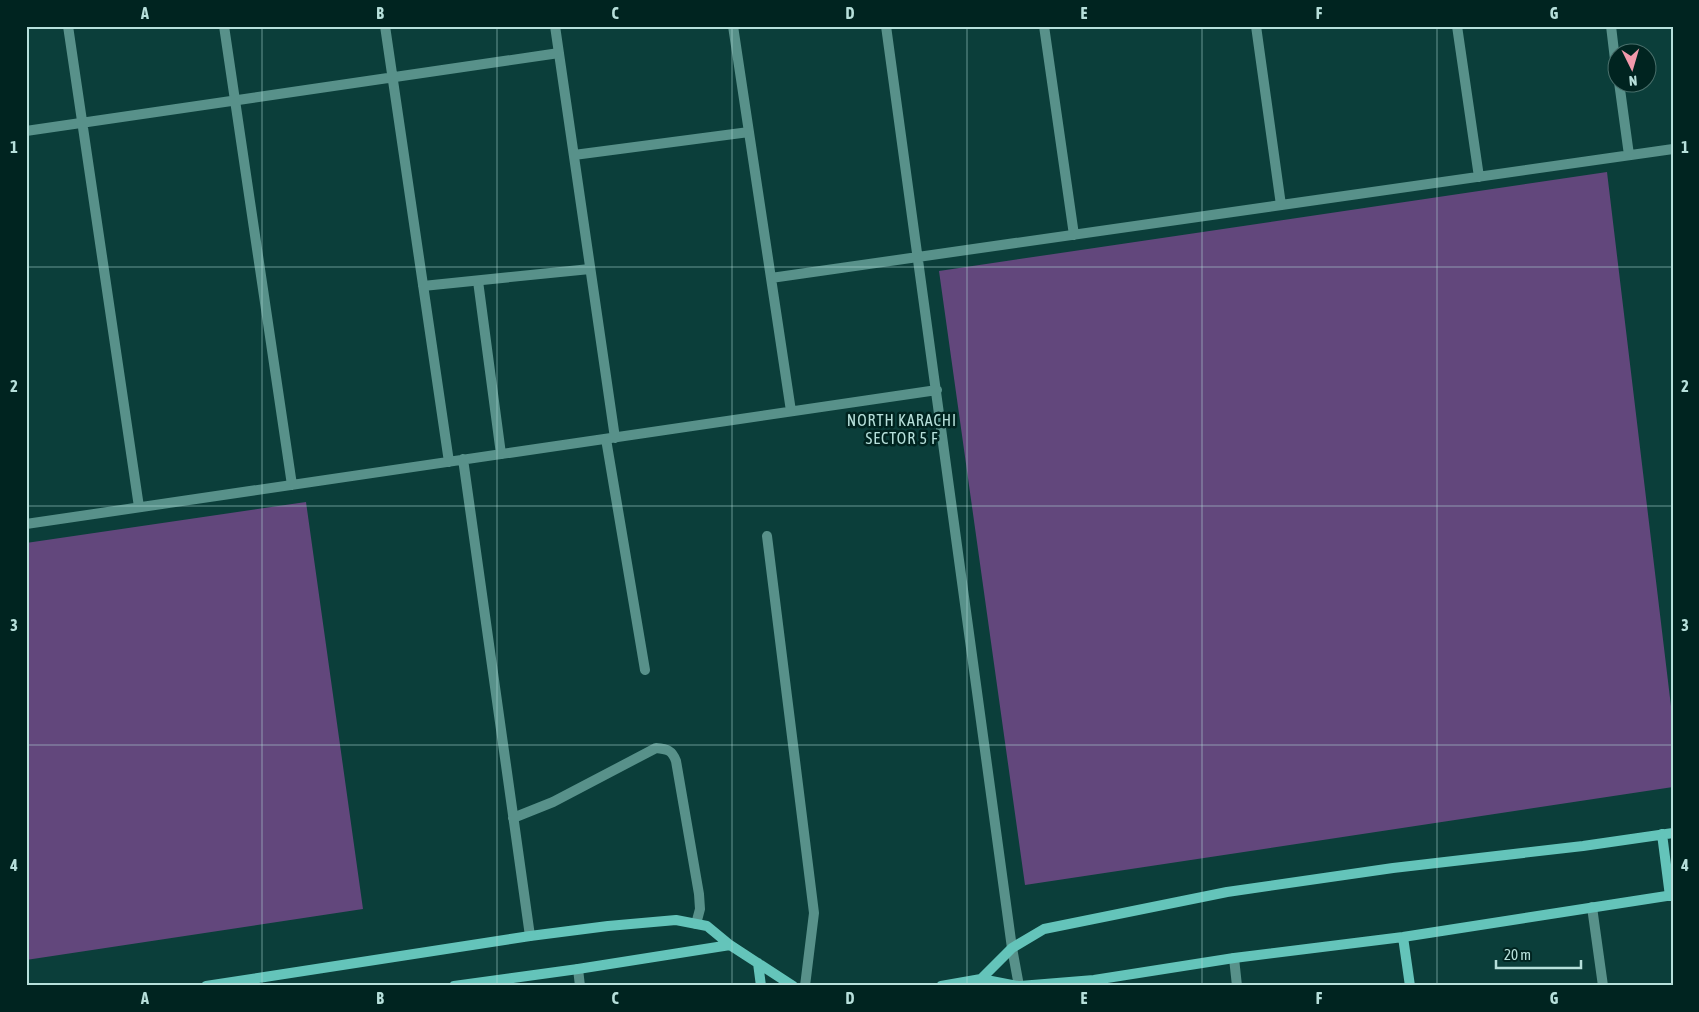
<svg xmlns="http://www.w3.org/2000/svg" width="1699" height="1012" font-family="'Asap Condensed',sans-serif">
  <style>
    .park { fill: #62477c }
    .lines { fill: none; stroke-linecap: round; stroke-linejoin: round }
    .lane { stroke: #58918a; stroke-width: 10 }
    .street { stroke: #58918a; stroke-width: 10 }
    .secondary { stroke: #64c4ba; stroke-width: 10 }
    .grid { fill: none; stroke: #b7e0db; stroke-width: 1; stroke-opacity: 0.55 }
    .labels { text-anchor: middle; dominant-baseline: central; stroke-width: 5; stroke-linejoin: round; paint-order: stroke }
    .neighbourhood-label { font-size: 16px; letter-spacing: 1px; fill: #b7e0db; stroke: #002420 }
    .neatline { fill: none; stroke: #b7e0db; stroke-width: 2 }
    .grid-label { font-size: 16px; text-anchor: middle; font-weight: bold; fill: #b7e0db }
  </style>
  <rect width="100%" height="100%" fill="#0b3e3a"/>
  <path class="park" d="M1607,172L1673,723V787L1025,885L939,271Z
    M306,502L363,909L26,960V543Z"/>
  <g class="lines">
    <path class="lane" d="M478,281L501,454"/>
    <path class="street" d="M68,26L139,507
      M224,26L292,485
      M385,26L449,462
      M555,26L615,438
      M733,26L791,411
      M886,26L1012,948L1019,986
      M1044,26L1074,235
      M1256,26L1281,205
      M1457,26L1479,177
      M1611,26L1616,68
      M1619,82L1629,155
      M26,131L559,53
      M574,155L749,132
      M771,278L1673,149
      M423,286L590,269
      M606,439L645,670
      M463,459L530,936
      M26,524L937,390
      M767,536L814,913L805,986
      M513,818L553,802L656,748C667,749 672,750 676,761L699,894L700,909L696,924
      M1592,907L1603,986
      M1234,958L1237,986
      M578,969L580,986"/>
    <path class="secondary" d="M1662,834L1670,896
      M1403,937L1410,986
      M758,963L761,986
      M981,979L1012,948L1044,929L1227,892L1393,868L1583,846L1673,833
      M206,986L530,936L608,926L676,920L707,926L730,945L793,986
      M454,986L578,969L730,945
      M941,986L981,979L1018,986
      M1020,986L1094,980L1234,958L1403,937L1673,895"/>
  </g>
  <path class="grid" d="M262,26V986M497,26V986M732,26V986M967,26V986M1202,26V986M1437,26V986M26,267H1673M26,506H1673M26,745H1673"/>
  <g class="labels">
    <g class="neighbourhood-label">
      <text x="902" y="420">NORTH KARACHI<tspan x="902" dy="18">SECTOR 5 F</tspan></text>
    </g>
  </g>
  <rect width="1699" height="1012" fill="none" stroke="#002420" stroke-width="55"/>
  <g transform="translate(1632 68) rotate(175)"><circle r="24" fill="#002420" stroke="#496f6b"/>
  <path d="M0-4L9 19L0 12L-9 19Z" fill="#f29aac"/>
  <text y="-8" font-size="14" font-weight="bold" text-anchor="middle" fill="#b7e0db">N</text>
  </g>
  <path d="M1496 960v8h85v-8" fill="none" stroke="#b7e0db" stroke-width="2.5"/>
  <text x="1504" y="960" font-size="15" fill="#b7e0db" stroke="#002420" stroke-width="4" paint-order="stroke">20 m</text>
  <rect x="28" y="28" width="1644" height="956" class="neatline"/>
  <g class="grid-label">
    <text x="145" y="19">A</text>
    <text x="380" y="19">B</text>
    <text x="615" y="19">C</text>
    <text x="850" y="19">D</text>
    <text x="1084" y="19">E</text>
    <text x="1319" y="19">F</text>
    <text x="1554" y="19">G</text>
    <text x="14" y="153">1</text>
    <text x="1685" y="153">1</text>
    <text x="14" y="392">2</text>
    <text x="1685" y="392">2</text>
    <text x="14" y="631">3</text>
    <text x="1685" y="631">3</text>
    <text x="14" y="871">4</text>
    <text x="1685" y="871">4</text>
    <text x="145" y="1004">A</text>
    <text x="380" y="1004">B</text>
    <text x="615" y="1004">C</text>
    <text x="850" y="1004">D</text>
    <text x="1084" y="1004">E</text>
    <text x="1319" y="1004">F</text>
    <text x="1554" y="1004">G</text>
  </g>
</svg>
